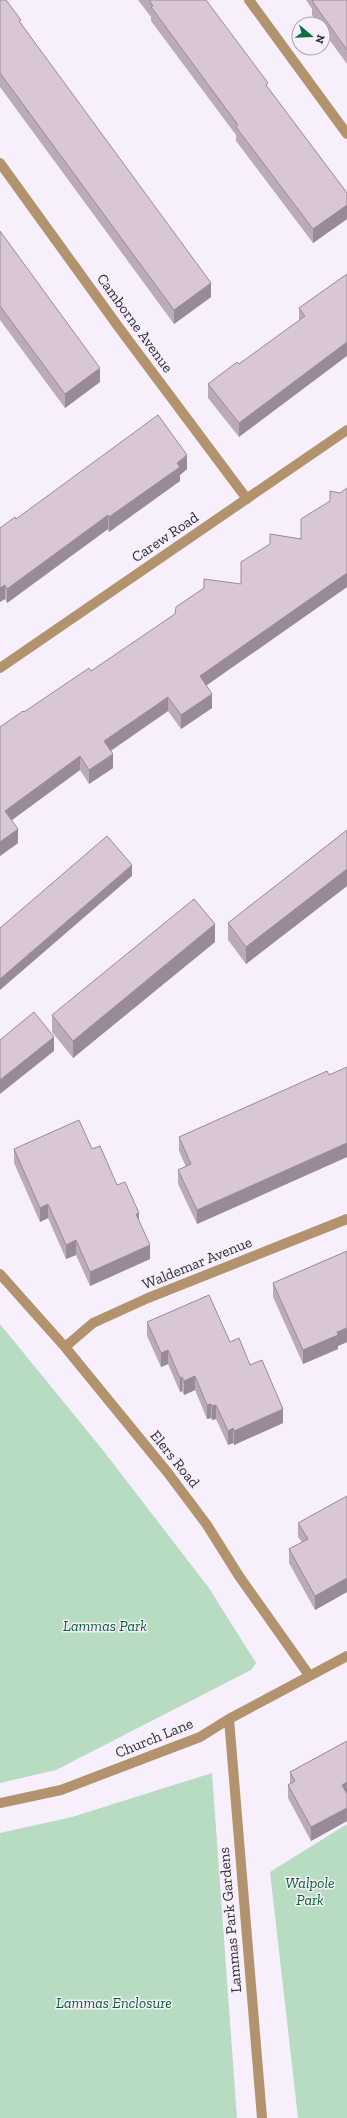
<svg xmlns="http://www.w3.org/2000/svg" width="347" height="2118" font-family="'Zilla Slab',serif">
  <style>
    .green { fill: #b8dcc1 }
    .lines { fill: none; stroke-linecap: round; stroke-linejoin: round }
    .minor { stroke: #b3936e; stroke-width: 10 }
    .wall { fill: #bbabb9 }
    .shaded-wall { fill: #988b96 }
    .building { fill: #d9c7d7; stroke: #988b96 }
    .labels { text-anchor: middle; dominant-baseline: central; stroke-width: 3; stroke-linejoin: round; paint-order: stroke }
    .street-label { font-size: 15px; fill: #312e35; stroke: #f7f0fc }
    .park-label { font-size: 15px; font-style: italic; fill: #036231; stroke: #f7f0fc }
  </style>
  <rect width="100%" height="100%" fill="#f7f0fc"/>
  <path class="green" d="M0,1324L102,1449L209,1588L256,1663L251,1670L56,1770L0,1783Z
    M212,1773L237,2118H0V1833L72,1817Z
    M347,1824V2118H298L270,1872Z"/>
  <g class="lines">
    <path class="minor" d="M249,0L347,134
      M0,163L120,329L247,499
      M0,668L347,430
      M0,1274L65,1347L168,1473L207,1525L239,1576L309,1675
      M65,1347L93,1323L148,1298L347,1219
      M229,1719L262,2118
      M0,1803L61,1790L200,1737L229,1719L347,1656"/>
  </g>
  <path class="wall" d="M0,0L21,23L211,297L174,324L0,87Z
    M138,0H206L268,88L347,193V219L313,243L236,141V135L151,21V17Z
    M306,0H347V64L323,31V24H318L312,15V9Z
    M0,231L100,382L65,408L0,320Z
    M347,274L239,437L208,398V384L239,364L299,321V308Z
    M187,469L180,475V481L109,532L108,529L7,603L5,599L0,602V528L16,519Z
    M347,488V587L206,685L212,708L181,729L168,711L111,751L113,768L89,784L80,770L12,820L18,843L0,856L24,712L91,671L241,584L301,539L330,501Z
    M347,830V886L246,964L228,940V923Z
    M215,942L73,1058L52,1032V1015Z
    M347,1067V1157L197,1224L178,1184V1170L186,1167L179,1151V1137L329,1075Z
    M14,1149H92L117,1185L139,1220L150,1259L90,1286L76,1255L66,1259L48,1218L40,1222L14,1163Z
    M347,1251V1342L338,1346V1349L303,1364L273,1297V1283Z
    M147,1322L230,1342L250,1365L283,1423L234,1445L233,1443L228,1445L216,1419L212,1420L211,1418L207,1419L195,1390L184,1395L182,1391L180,1392L168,1364L161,1367L147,1336Z
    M347,1496V1592L315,1610L289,1563V1549L302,1542L298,1537V1523Z
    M347,1741V1821L311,1841L288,1798V1785L290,1783V1772Z"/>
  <path class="shaded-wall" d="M347,205V219L313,243V229Z
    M211,283V297L174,324V310Z
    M347,342V356L239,437V423Z
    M100,368V382L65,408V394Z
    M187,455V469L180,475V481L109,532V517L177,463Z
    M108,515V529L7,603V589Z
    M347,573V587L200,690V676Z
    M5,585V599L0,602V588Z
    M212,694V708L181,729V715Z
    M168,697V711L104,755V741Z
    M113,754V768L89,784V770Z
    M80,756V770L5,825V811Z
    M18,829V843L0,856V842Z
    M132,865V876L0,990V979Z
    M347,869V886L246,964V947Z
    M215,924V942L73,1058V1041Z
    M54,1037V1051L0,1094V1080Z
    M347,1143V1157L197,1224V1210Z
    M48,1204V1218L40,1222V1208Z
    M139,1213V1227L136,1214Z
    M76,1240V1255L66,1259V1245Z
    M150,1245V1259L90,1286V1272Z
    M347,1328V1342L338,1346V1349L303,1364V1350Z
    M168,1350V1364L161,1367V1353Z
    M195,1376V1390L184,1395V1381Z
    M182,1377V1391L180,1392V1378Z
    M211,1404V1418L207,1419V1405Z
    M216,1405V1419L212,1420V1406Z
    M283,1409V1423L234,1445V1431Z
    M233,1428V1443L228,1445V1431Z
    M347,1578V1592L315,1610V1596Z
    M347,1782V1796L342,1785Z
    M347,1808V1821L311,1841V1827Z"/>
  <path class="building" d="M0,0H6L21,20L19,21L211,283L174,310L0,73Z
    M149,0H206L268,83L266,85L347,193V205L313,229L236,127L238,125L151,7L153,6Z
    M314,0H347V50L312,1Z
    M0,231L100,368L65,394L0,306Z
    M347,274V342L239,423L208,384L237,362L239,364L305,316L299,308Z
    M158,415L187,455L177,463L180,467L109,517L108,515L7,589L5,585L0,588V528L15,517L16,519Z
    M347,488V573L200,676L212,694L181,715L168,697L104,741L113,754L89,770L80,756L5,811L18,829L0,842V727L23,711L24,712L89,668L91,671L175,614L176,607L204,588V579L241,584V562L270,544V534L301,539V519L330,501V491L340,493Z
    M347,830V869L246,947L228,923Z
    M107,836L132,865L0,979V928Z
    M194,899L215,924L73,1041L52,1015Z
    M34,1012L54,1037L0,1080V1040Z
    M347,1067V1143L197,1210L178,1170L191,1164L179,1137L327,1071L329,1075Z
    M79,1120L92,1149L100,1146L117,1185L125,1182L139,1213L136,1214L150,1245L90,1272L76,1240L66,1245L48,1204L40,1208L14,1149Z
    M347,1251V1328L337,1332L338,1335L303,1350L273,1283Z
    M209,1295L230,1342L239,1338L250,1365L262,1360L283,1409L234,1431L233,1428L228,1431L216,1405L212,1406L211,1404L207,1405L195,1376L184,1381L182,1377L180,1378L168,1350L161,1353L147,1322Z
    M347,1496V1578L315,1596L289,1549L308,1539L298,1523Z
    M347,1741V1782L342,1785L347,1794V1808L311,1827L288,1785L295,1781L290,1772Z"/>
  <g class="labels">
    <g class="street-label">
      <text transform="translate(135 323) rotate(54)">Camborne Avenue</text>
      <text transform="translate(165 537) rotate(-34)">Carew Road</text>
      <text transform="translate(197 1263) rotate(-22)">Waldemar Avenue</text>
      <text transform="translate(175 1459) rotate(51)">Elers Road</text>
      <text transform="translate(154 1738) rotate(-22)">Church Lane</text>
      <text transform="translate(230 1920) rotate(-95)">Lammas Park Gardens</text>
    </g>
    <g class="park-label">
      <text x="105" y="1626">Lammas Park</text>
      <text x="310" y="1883">Walpole<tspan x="310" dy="17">Park</tspan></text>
      <text x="114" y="2003">Lammas Enclosure</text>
    </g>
  </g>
  <g transform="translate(311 36) rotate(109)"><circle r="19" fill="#f7f0fc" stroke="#a8a2ac"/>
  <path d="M0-3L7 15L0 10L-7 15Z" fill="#0e6e43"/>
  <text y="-6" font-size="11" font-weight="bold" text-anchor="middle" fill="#312e35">N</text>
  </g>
</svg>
